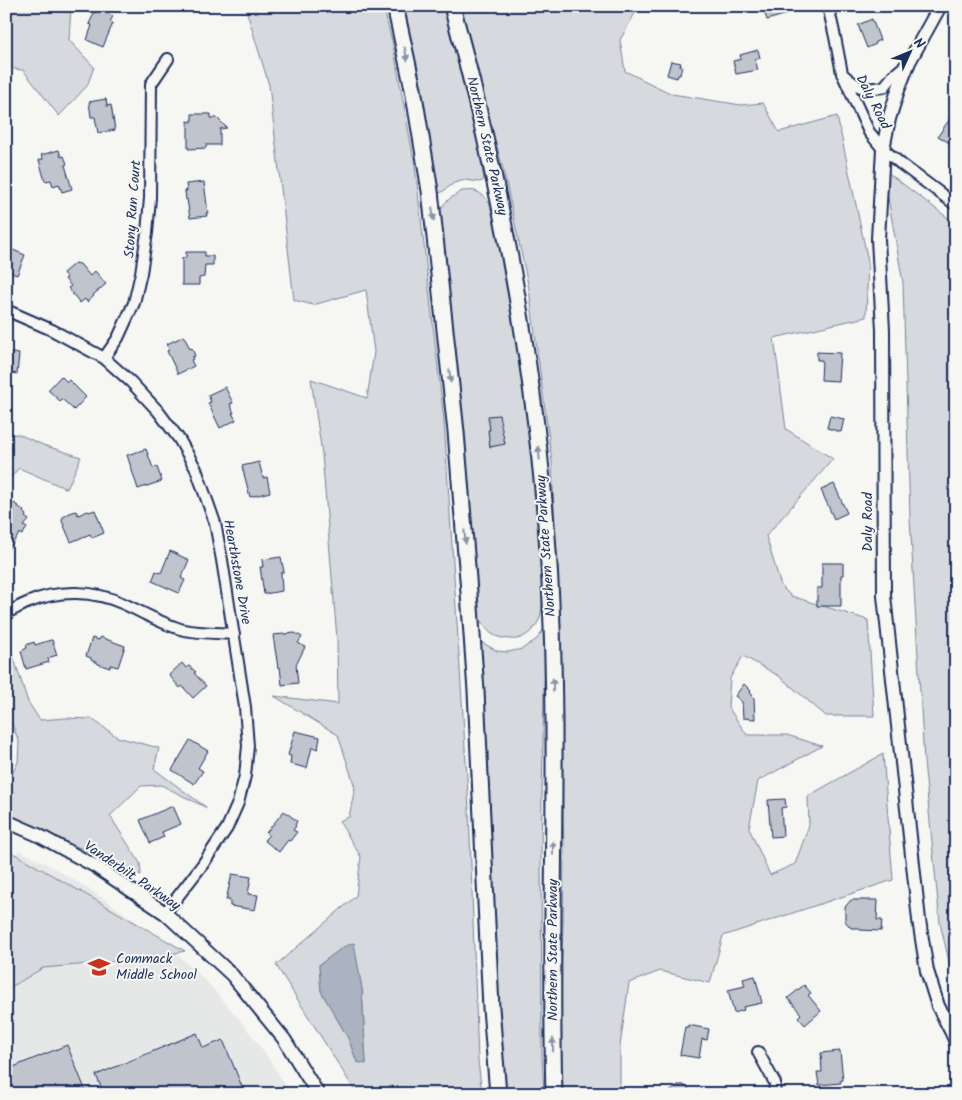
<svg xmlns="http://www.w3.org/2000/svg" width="962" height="1100" font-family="Kalam,sans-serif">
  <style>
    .built { fill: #e6e7e7 }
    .green { fill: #d6d9dd; stroke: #78849e; fill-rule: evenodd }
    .water { fill: #abb2c0; stroke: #717e99 }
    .building { fill: #c0c4cd; stroke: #1b2f5e }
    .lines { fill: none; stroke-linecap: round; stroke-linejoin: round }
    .minor-casing { stroke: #1b2f5e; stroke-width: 14 }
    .major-casing { stroke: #1b2f5e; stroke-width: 16 }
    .highway-casing { stroke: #1b2f5e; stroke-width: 19 }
    .minor { stroke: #f6f6f2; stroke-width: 10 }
    .major { stroke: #f6f6f2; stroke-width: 12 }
    .highway { stroke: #f6f6f2; stroke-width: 15 }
    .oneway { fill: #8892a8 }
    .labels { text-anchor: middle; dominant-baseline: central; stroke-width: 4; stroke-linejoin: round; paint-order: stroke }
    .street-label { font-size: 14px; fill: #1b2f5e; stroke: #f6f6f2 }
    .poi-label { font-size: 14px; fill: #1b2f5e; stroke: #f6f6f2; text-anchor: start }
  </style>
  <rect width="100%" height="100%" fill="#f6f6f2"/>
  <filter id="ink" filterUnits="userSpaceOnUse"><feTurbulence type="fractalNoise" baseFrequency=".02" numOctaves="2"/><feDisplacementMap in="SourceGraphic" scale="10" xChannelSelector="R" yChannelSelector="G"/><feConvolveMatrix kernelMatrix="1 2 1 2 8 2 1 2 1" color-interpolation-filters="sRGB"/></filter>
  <g filter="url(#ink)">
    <path class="built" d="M18,850L43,862L88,888L140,924L177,954L204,979L240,1020L265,1053L291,1094H6V883Z"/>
    <path class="green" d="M6,6H71L69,40L94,67L87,86L59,116L23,70L6,68Z
      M245,6H383L393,45L415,166L444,421L469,809L478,1061L482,1094H357L276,965L356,896L361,857L339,821L349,817L355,787L338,735L274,696L338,704L337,639L322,454L311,379L367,398L374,352L366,290L313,305L294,300L269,85ZM353,943L362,989L366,1063L357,1062L348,1038L321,991L319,965Z
      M399,6H443L477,134L484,180L480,182L465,180L454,183L442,192L436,195Z
      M460,6H637L635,13L620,40L625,71L672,94L741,105L763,103L779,132L837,116L868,261L866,317L774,338L786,429L833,459L766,536L781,586L791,596L868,620L874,716H826L779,676L743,656L730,678L728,707L747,735H787L822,746L758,781L749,828L770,875L795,864L809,825L808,796L883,754L893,880L723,936L710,983L660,971L629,983L620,1046V1094H562L559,1031L563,924L564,850L556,561L552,462L529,289L504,173Z
      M883,169L956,224V991L940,923L924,761L910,518L903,283Z
      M462,191C466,191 471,190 475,191C488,195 493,209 496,221C508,289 522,358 530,427C534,465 536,503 539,541C540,558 546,605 539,620C534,631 522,641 510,639C492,638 487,631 478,617L439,212C444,201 452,197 462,191Z
      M18,434L43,445L81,457L67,489L19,468L6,483V435Z
      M543,630L545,634L541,851L542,1056L544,1094H503L500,1057L480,644L483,643L497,651L508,652L522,649L537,639Z
      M7,637L28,702L40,720L66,718L92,719L117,737L159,748L154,769L207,808L161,785L141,786L110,816L140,863L141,875L6,815V779L9,780L18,762L19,742L6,708Z
      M6,851L13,853L185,951L147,959L43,968L6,990Z"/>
    <path class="water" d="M354,943L362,989L366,1064L357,1062L348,1038L321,991L319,965L343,947Z"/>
    <path class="building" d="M769,6H784L787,14L767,20L763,8Z
      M96,9L113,16L110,22L113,23L103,47L87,40L92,25L89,24Z
      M872,19L880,40L875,42L876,44L867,48L858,25Z
      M758,50L760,58L755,60L758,70L736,74L733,61L741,59L740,55Z
      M671,61L681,63L680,66H682L680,75H678L677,78L667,75Z
      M106,99L107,106L111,105L115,130L98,133L95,117H91L89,102Z
      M956,110V137L951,144L938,136Z
      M192,114H211V118H217L227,128L220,129V145H206V148L188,149V121L192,122Z
      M59,150L61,157L64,156L67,164L65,165L72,189L62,192L59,184L53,186L51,180L45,181L39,160L43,159L41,155Z
      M204,182L208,213H206L207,216L190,218L187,199L186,200L185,191H187L186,184Z
      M6,247L25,255L17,275L6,270Z
      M186,252H205V256H213V265H205L204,277L199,278V285H182V258H186Z
      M75,263L80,264L90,276L95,271L106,284L93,295L94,296L87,302L85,299L80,303L68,288L71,286L65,279L67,278L63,273Z
      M184,336L190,349L192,348L195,356L192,357L193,359L191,360L194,366L178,374L167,351L169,350L167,344Z
      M6,352L19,354L17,374L6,372Z
      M817,352L840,353L838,381L821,380L822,360H817Z
      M61,376L67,382L69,380L86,397L74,410L62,399L60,401L48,390Z
      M225,387L233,403L230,404L234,413H232L236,420L220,428L208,403L211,402L208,395Z
      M499,415L505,444L490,447L488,430H490L488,416Z
      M830,416L844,419L841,432L827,428Z
      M146,449L153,468L157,467L162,481L138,489L127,455Z
      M259,462L263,478L267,477L270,492L250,497L242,466Z
      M834,484L847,513L834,519L821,490Z
      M14,503L24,511L23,512L26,515L25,517L29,520L24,526L27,528L22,535L20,533L6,552V514Z
      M95,510L104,533L92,538L90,534L71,542L62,521L63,517L67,515V514L76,511L78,515L88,511L89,512Z
      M170,551L189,560L181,578L185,580L179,593L152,581L156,571L161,573Z
      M281,557L284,572L281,573L282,591L264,594L260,567H263L262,560Z
      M822,563H843V575H841V606H817V588H822Z
      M295,633L302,637L298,643L305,647L296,665L298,683L282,685L280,667L278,668L273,635Z
      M100,637L125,646L118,667L110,665V668L98,664V663L91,660V658L86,656L92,638L99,640Z
      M51,640H52L57,655L48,658L49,662L26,669L21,651L27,648L26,645L34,642L35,645Z
      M182,663L186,668L189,666L196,672L194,673L206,686L193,698L182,686L180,688L169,675Z
      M744,684L751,691L750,692L754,698L755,719L743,718L742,702L735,696Z
      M295,731L320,737L318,749L312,747L307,768L290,764L291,756L288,755Z
      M190,740L208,751L198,768L203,771L194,784L172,770Z
      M785,799L786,807L781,808L783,836L771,837L768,800Z
      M173,806L181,824L162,832L164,837L150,843L140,820Z
      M284,811L297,821L295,825L296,826L293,830L297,832L290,841L288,840L279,852L264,840L269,835L266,833Z
      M232,874L251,877L248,894L258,895L255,910L230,906V900H226Z
      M851,900H878L877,920H882L881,931L860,930V928H851L845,921V907Z
      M755,976L762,1003L743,1007L744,1010L734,1013L728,990L745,986L743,979Z
      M804,985L811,993L808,995L821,1011L805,1025L798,1017L801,1014L788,998Z
      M688,1025L709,1029L707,1040L702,1039L699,1058L680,1055L685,1027H688Z
      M197,1033L203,1048L223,1040L245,1094H104L96,1075Z
      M67,1045L87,1094H13L6,1078V1070Z
      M840,1051L843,1080L840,1081L841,1083L819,1085L817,1072H822L821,1053Z
      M678,1085H684L694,1094H667Z"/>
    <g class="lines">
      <g class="minor-casing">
        <path id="minor" d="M828,6L835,37L842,73L869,132L883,149L901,164L956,205
          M842,74C861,89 859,90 884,87L894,75L908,63
          M6,310L52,330L104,358L131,382L158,411L179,439L196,469L215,523L222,560L245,707L248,746L245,776L238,803L227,828L203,864L165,913
          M104,358L118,338L134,303L141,273L147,233L150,198L151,84L168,59
          M6,613C13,610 20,606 27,603C58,589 94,590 124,604C144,613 162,624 184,630C199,633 218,633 234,634
          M758,1052L775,1083L774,1094"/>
      </g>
      <g class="major-casing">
        <path id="major" d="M940,6L909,62L898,90L889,119L883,149L878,239L883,330L884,596L919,920L927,971L938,1006L951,1031L956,1042
          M6,821L38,835L95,866L165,913L232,975L284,1039L318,1094"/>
      </g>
      <g class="highway-casing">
        <path id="highway" d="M395,6L413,89L430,191L456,432L468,579L476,691L491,1008L498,1094
          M452,6C502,189 537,375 549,565C560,741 549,917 554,1094"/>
      </g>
      <use href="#minor" class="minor"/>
      <use href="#major" class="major"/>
      <use href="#highway" class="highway"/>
    </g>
    <defs><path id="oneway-solid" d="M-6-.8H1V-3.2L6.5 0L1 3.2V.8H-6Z" transform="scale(1.25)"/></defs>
    <g class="oneway">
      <use href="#oneway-solid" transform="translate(406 54) rotate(78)"/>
      <use href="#oneway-solid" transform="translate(433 214) rotate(83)"/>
      <use href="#oneway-solid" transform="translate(450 376) rotate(84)"/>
      <use href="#oneway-solid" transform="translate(539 453) rotate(-96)"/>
      <use href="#oneway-solid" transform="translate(465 537) rotate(85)"/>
      <use href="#oneway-solid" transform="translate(553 685) rotate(-91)"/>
      <use href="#oneway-solid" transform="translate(553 848) rotate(-90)"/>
      <use href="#oneway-solid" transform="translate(553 1045) rotate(-91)"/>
    </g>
  </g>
  <defs>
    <g id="school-bare" transform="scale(1.725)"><path d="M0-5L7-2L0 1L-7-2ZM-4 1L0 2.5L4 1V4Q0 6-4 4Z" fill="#c8321e" stroke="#f6f6f2" stroke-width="2.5" paint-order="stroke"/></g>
  </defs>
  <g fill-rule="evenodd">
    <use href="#school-bare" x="99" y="967"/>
  </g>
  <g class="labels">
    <g class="street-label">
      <text transform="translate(873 102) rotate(63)">Daly Road</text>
      <text transform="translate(487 146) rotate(77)">Northern State Parkway</text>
      <text transform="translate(133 209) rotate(-86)">Stony Run Court</text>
      <text transform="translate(868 522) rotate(-90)">Daly Road</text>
      <text transform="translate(546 546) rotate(-94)">Northern State Parkway</text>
      <text transform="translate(237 572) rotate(80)">Hearthstone Drive</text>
      <text transform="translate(132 876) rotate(34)">Vanderbilt Parkway</text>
      <text transform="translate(553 950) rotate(-90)">Northern State Parkway</text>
    </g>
    <g class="poi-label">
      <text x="116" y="959">Commack<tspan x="116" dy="16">Middle School</tspan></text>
    </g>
  </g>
  <rect width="962" height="1100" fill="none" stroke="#f6f6f2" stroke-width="25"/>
  <rect x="12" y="12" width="937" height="1075" fill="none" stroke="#1b2f5e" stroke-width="2" filter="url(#ink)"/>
  <g transform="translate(910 52) rotate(46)" stroke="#f6f6f2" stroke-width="4" paint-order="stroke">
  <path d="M0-4L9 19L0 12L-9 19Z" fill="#1b2f5e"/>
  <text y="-8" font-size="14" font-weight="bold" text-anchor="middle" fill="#1b2f5e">N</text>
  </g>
</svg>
